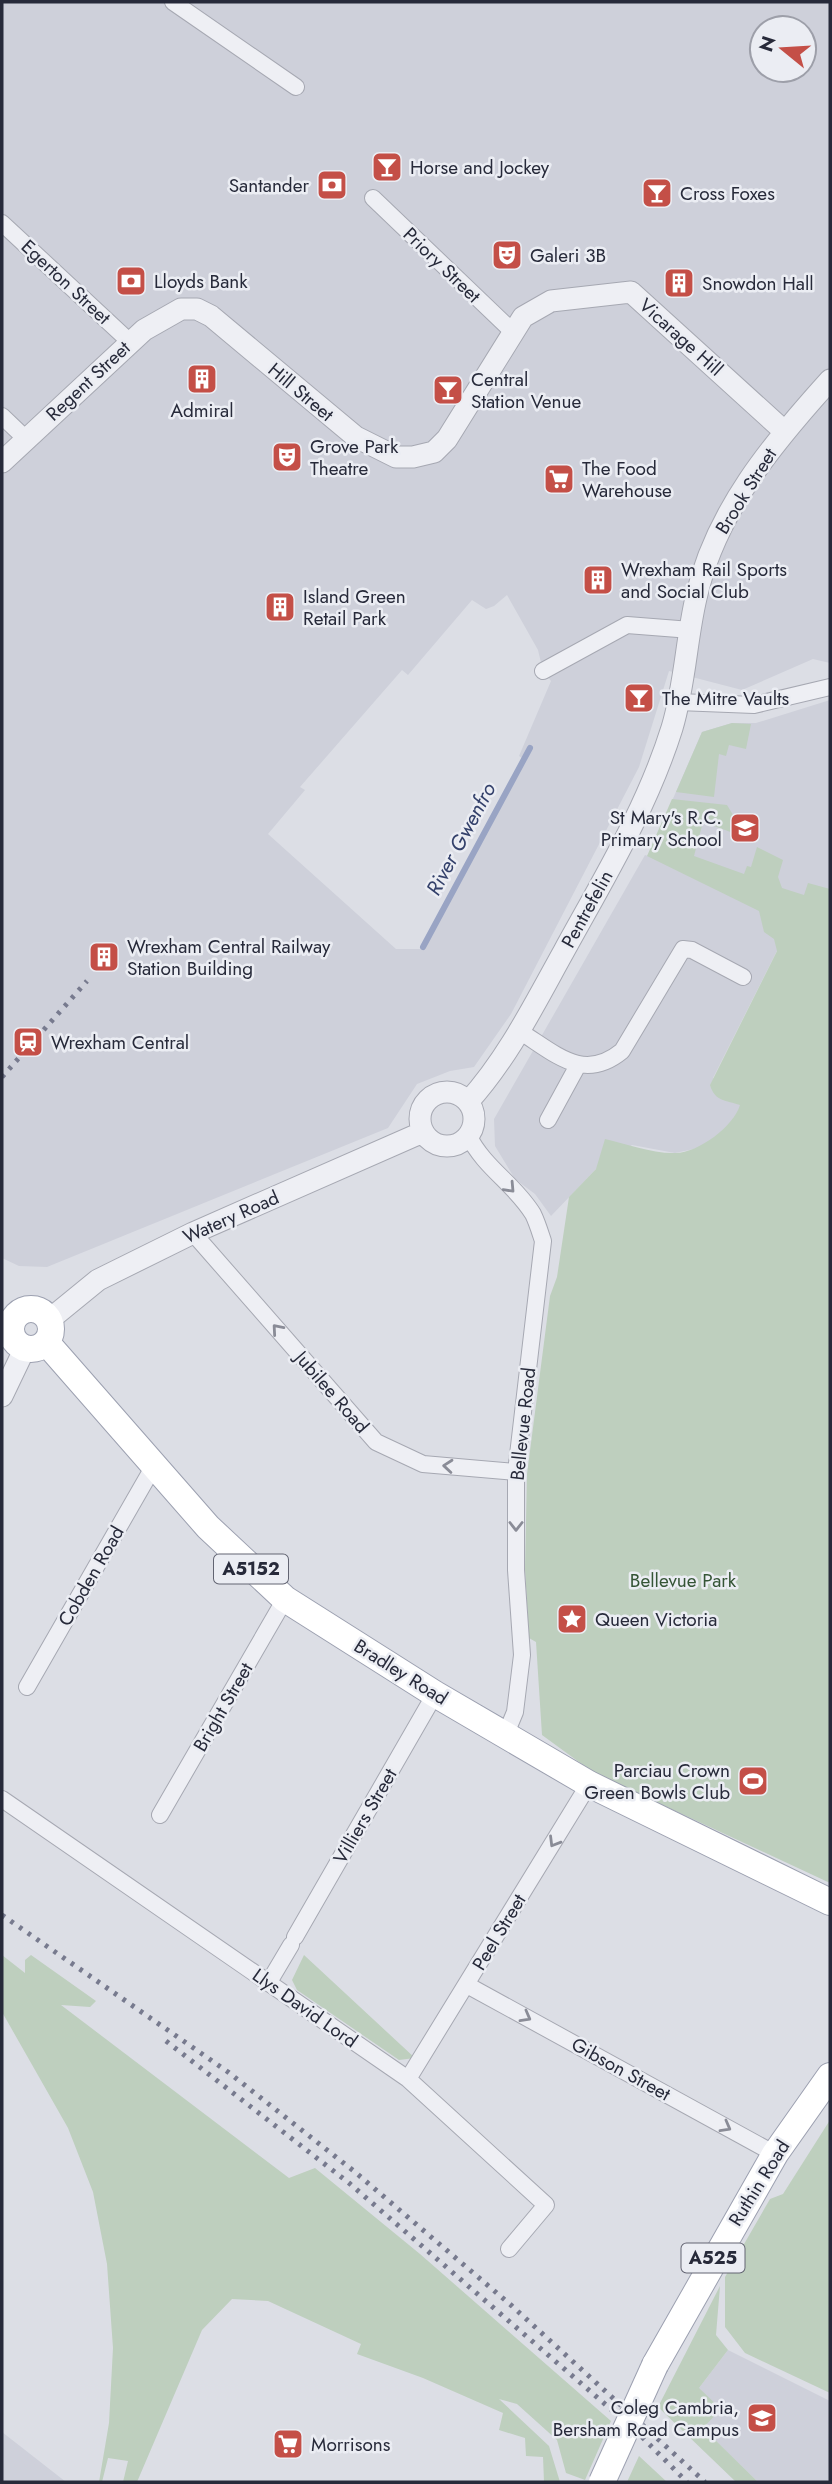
<svg xmlns="http://www.w3.org/2000/svg" width="832" height="2484" font-family="Jost,sans-serif">
  <style>
    .built { fill: #ced0da; fill-rule: evenodd }
    .green { fill: #becfbe }
    .lines { fill: none; stroke-linecap: round; stroke-linejoin: round }
    .stream { stroke: #99a4c4; stroke-width: 6 }
    .minor-casing { stroke: #a6a8b2; stroke-width: 18 }
    .tertiary-casing { stroke: #a6a8b2; stroke-width: 23 }
    .primary-casing { stroke: #9ca0b0; stroke-width: 28 }
    .minor { stroke: #eeeff4; stroke-width: 16 }
    .tertiary { stroke: #eeeff4; stroke-width: 21 }
    .primary { stroke: #fff; stroke-width: 26 }
    .rail { stroke: #777a8e; stroke-width: 5; stroke-dasharray: 3.5 7; stroke-linecap: butt }
    .primary-bridge-casing { stroke: #9ca0b0; stroke-width: 28; stroke-linecap: butt }
    .primary-bridge { stroke: #fff; stroke-width: 26 }
    .oneway { stroke: #8a8c97 }
    .labels { text-anchor: middle; dominant-baseline: central; stroke-width: 5; stroke-linejoin: round; paint-order: stroke }
    .shield { fill: #ebedf3; stroke: #626472; stroke-width: 2 }
    .shield-label { font-size: 18px; font-weight: bold; fill: #272a3a }
    .poi-label { font-size: 19px; fill: #272a3a; stroke: #ebedf3; text-anchor: start }
    .street-label { font-size: 19px; fill: #272a3a; stroke: #ebedf3 }
    .park-label { font-size: 19px; fill: #355536; stroke: #ebedf3 }
    .water-label { font-size: 21px; font-style: italic; fill: #34416b; stroke: #ebedf3 }
  </style>
  <rect width="100%" height="100%" fill="#dcdee5"/>
  <path class="built" d="M2,2H830V663L813,659L742,690L669,671L639,767L511,1014L474,1067L450,1071L417,1084L388,1128L47,1267L19,1266L2,1258ZM762,28H804V70H762ZM507,595L538,650L543,671L551,681L519,756L522,758L420,949H396L268,834L305,790L300,787L402,670L408,675L472,600L486,609L494,606Z
    M830,700V906L798,909L713,1078L749,1097L727,1142L675,1153L632,1145L596,1169L551,1216L535,1194L515,1179L495,1146L494,1119L645,855L648,856L702,732L732,723H756Z
    M728,2350L830,2401V2482H758L683,2409Z
    M2,2432L66,2482H2Z"/>
  <path class="green" d="M732,723L751,724L746,749L729,745L726,756L719,754L714,797L676,792L702,732Z
    M672,799L727,805L747,838L703,822L694,856L744,874L747,866L751,867L757,847L783,860L778,877L782,888L804,895L808,883L830,889V1883L594,1773L542,1735L536,1642L529,1638L525,1569L527,1474L550,1296L557,1277L569,1197L596,1169L605,1139C627,1144 653,1154 676,1153C698,1153 734,1126 740,1105C726,1100 715,1102 710,1085L777,951L774,939L764,932L759,911L647,856Z
    M2,1955L25,1973V1960L31,1955L96,2001L90,2007L61,2005L289,2178L315,2168L420,2254L611,2421L585,2480L566,2473L557,2440L517,2404L499,2399L549,2446L560,2482H544L543,2457L526,2456L525,2438L499,2430L503,2413L423,2378L357,2354L361,2344L268,2301L232,2299L202,2330L137,2482H123L128,2461L108,2458L102,2482H99L109,2423L113,2348L107,2264L93,2192L68,2128L2,2012Z
    M304,1955L415,2058L399,2060L297,1990L292,1980Z
    M830,2120V2393L745,2353L725,2327V2277L770,2199L783,2194Z
    M720,2286L716,2335L728,2350L699,2388L721,2409L703,2428L758,2482H736L658,2407Z
    M639,2456L667,2482H627Z"/>
  <g class="lines">
    <path class="stream" d="M423,947L530,748"/>
    <g class="minor-casing">
      <path id="minor" d="M173,2L296,87
        M373,198L512,331
        M2,223L130,342
        M2,416L26,439
        M543,671L627,625L691,630
        M678,702L754,705L830,687
        M519,1031C555,1053 583,1083 622,1051L683,949L692,950L743,977
        M548,1120L578,1065
        M468,1135C485,1169 514,1183 533,1214C537,1222 540,1232 543,1241L516,1472V1570L522,1655L515,1712L505,1736
        M193,1233L376,1442L423,1464L516,1472
        M27,1687L155,1464
        M2,1799L408,2079L546,2205L509,2249
        M160,1815L285,1599
        M295,1937L435,1694
        M269,1982L291,1945
        M467,1985L775,2154
        M408,2079L589,1784"/>
    </g>
    <g class="tertiary-casing">
      <path id="tertiary" d="M2,462L144,330L181,309H197L211,316L356,437L396,457H413L434,452L447,439L523,317L551,301L631,292L784,431
        M420 1119a27 27 0 1 1 54 0a27 27 0 1 1-54 0Z
        M468,1102C508,1058 535,1003 564,951C604,878 647,808 672,728C685,685 686,641 696,598C715,512 773,443 830,380
        M49,1320L98,1280L193,1233L423,1132
        M2,1396L25,1348"/>
    </g>
    <g class="primary-casing">
      <path id="primary" d="M11 1329a20 20 0 1 1 40 0a20 20 0 1 1-40 0Z
        M46,1342L208,1527L285,1599L435,1694L589,1784L830,1902
        M655,2365L775,2154L830,2076"/>
    </g>
    <use href="#minor" class="minor"/>
    <use href="#tertiary" class="tertiary"/>
    <use href="#primary" class="primary"/>
    <path class="rail" d="M2,1077L87,981
      M2,1915L228,2072L355,2172L512,2306L705,2482
      M166,2041L349,2183L635,2430L687,2482"/>
    <g class="primary-bridge-casing">
      <path id="primary-bridge" d="M602,2482L655,2365"/>
    </g>
    <use href="#primary-bridge" class="primary-bridge"/>
  </g>
  <defs><path id="oneway-chevron" d="M-2-3.5L2.5 0L-2 3.5" fill="none" stroke-width="1.6" stroke-linecap="round" stroke-linejoin="round" transform="scale(1.75)"/></defs>
  <g class="oneway">
    <use href="#oneway-chevron" transform="translate(510 1188) rotate(47)"/>
    <use href="#oneway-chevron" transform="translate(277 1329) rotate(-131)"/>
    <use href="#oneway-chevron" transform="translate(448 1466) rotate(-175)"/>
    <use href="#oneway-chevron" transform="translate(516 1526) rotate(90)"/>
    <use href="#oneway-chevron" transform="translate(554 1842) rotate(121)"/>
    <use href="#oneway-chevron" transform="translate(526 2017) rotate(29)"/>
    <use href="#oneway-chevron" transform="translate(726 2127) rotate(29)"/>
  </g>
  <defs>
    <g id="bar-square" transform="scale(1.575)"><rect x="-9" y="-9" width="18" height="18" rx="4" fill="#c44f47" stroke="#ebedf3"/><path d="M-6-5H6L.8 .8V4.5H3.5V6h-7V4.5H-.8V.8Z" fill="#fff"/></g>
    <g id="bank-square" transform="scale(1.575)"><rect x="-9" y="-9" width="18" height="18" rx="4" fill="#c44f47" stroke="#ebedf3"/><path d="M-6-4H6V4H-6ZM0-2.3a2.3 2.3 0 1 0 0 4.6a2.3 2.3 0 1 0 0-4.6Z" fill="#fff"/></g>
    <g id="theatre-square" transform="scale(1.575)"><rect x="-9" y="-9" width="18" height="18" rx="4" fill="#c44f47" stroke="#ebedf3"/><path d="M-5-5.5Q0-4 5-5.5V0Q5 5 0 6Q-5 5-5 0ZM-3.3-2.5H-1v1.5H-3.3ZM1-2.5H3.3v1.5H1ZM-2.8 1Q0 5.5 2.8 1Z" fill="#fff"/></g>
    <g id="building-square" transform="scale(1.575)"><rect x="-9" y="-9" width="18" height="18" rx="4" fill="#c44f47" stroke="#ebedf3"/><path d="M-4-6H4V6H1V3H-1V6H-4ZM-2.5-4.3h1.7v1.8h-1.7ZM.8-4.3h1.7v1.8H.8ZM-2.5-1h1.7V.8h-1.7ZM.8-1h1.7V.8H.8Z" fill="#fff"/></g>
    <g id="supermarket-square" transform="scale(1.575)"><rect x="-9" y="-9" width="18" height="18" rx="4" fill="#c44f47" stroke="#ebedf3"/><path d="M-6-5.5h2.5l.6 2H6L4.5 2H-2.5L-4.4-4H-6ZM-1.5 3.2a1.3 1.3 0 1 0 .1 0ZM3 3.2a1.3 1.3 0 1 0 .1 0Z" fill="#fff"/></g>
    <g id="school-square" transform="scale(1.575)"><rect x="-9" y="-9" width="18" height="18" rx="4" fill="#c44f47" stroke="#ebedf3"/><path d="M0-5L7-2L0 1L-7-2ZM-4 1L0 2.5L4 1V4Q0 6-4 4Z" fill="#fff"/></g>
    <g id="station-square" transform="scale(1.575)"><rect x="-9" y="-9" width="18" height="18" rx="4" fill="#c44f47" stroke="#ebedf3"/><path d="M-3-6H3Q5-6 5-4V2Q5 4 3 4L4.5 6H3L1.5 4h-3L-3 6H-4.5L-3 4Q-5 4-5 2V-4Q-5-6-3-6ZM-3.5-4v3h7v-3ZM-3.5 1v1.5H-2V1ZM2 1v1.5H3.5V1Z" fill="#fff"/></g>
    <g id="sight-square" transform="scale(1.575)"><rect x="-9" y="-9" width="18" height="18" rx="4" fill="#c44f47" stroke="#ebedf3"/><path d="M0-6L1.8-2.2L6-1.7L2.9 1.2L3.7 5.4L0 3.3L-3.7 5.4L-2.9 1.2L-6-1.7L-1.8-2.2Z" fill="#fff"/></g>
    <g id="stadium-square" transform="scale(1.575)"><rect x="-9" y="-9" width="18" height="18" rx="4" fill="#c44f47" stroke="#ebedf3"/><path d="M0-5a6.5 5 0 1 0 0 10a6.5 5 0 1 0 0-10ZM-3.5-1.8h7v3.6h-7Z" fill="#fff"/></g>
    <g id="university-square" transform="scale(1.575)"><rect x="-9" y="-9" width="18" height="18" rx="4" fill="#c44f47" stroke="#ebedf3"/><path d="M0-5L7-2L0 1L-7-2ZM-4 1L0 2.5L4 1V4Q0 6-4 4Z" fill="#fff"/></g>
  </defs>
  <g fill-rule="evenodd">
    <use href="#bar-square" x="387" y="167"/>
    <use href="#bank-square" x="332" y="185"/>
    <use href="#bar-square" x="657" y="193"/>
    <use href="#theatre-square" x="507" y="255"/>
    <use href="#bank-square" x="131" y="281"/>
    <use href="#building-square" x="679" y="283"/>
    <use href="#building-square" x="202" y="379"/>
    <use href="#bar-square" x="448" y="390"/>
    <use href="#theatre-square" x="287" y="457"/>
    <use href="#supermarket-square" x="559" y="479"/>
    <use href="#building-square" x="598" y="580"/>
    <use href="#building-square" x="280" y="607"/>
    <use href="#bar-square" x="639" y="698"/>
    <use href="#school-square" x="745" y="828"/>
    <use href="#building-square" x="104" y="957"/>
    <use href="#station-square" x="28" y="1042"/>
    <use href="#sight-square" x="572" y="1619"/>
    <use href="#stadium-square" x="753" y="1781"/>
    <use href="#university-square" x="762" y="2418"/>
    <use href="#supermarket-square" x="288" y="2444"/>
  </g>
  <g class="labels">
    <g class="shield">
      <rect x="214" y="1554.5" width="74" height="29" rx="5"/>
      <rect x="681.5" y="2243.5" width="63" height="29" rx="5"/>
    </g>
    <g class="shield-label">
      <text x="251" y="1569">A5152</text>
      <text x="713" y="2258">A525</text>
    </g>
    <g class="poi-label">
      <text x="410" y="167">Horse and Jockey</text>
      <text x="309" y="185" text-anchor="end">Santander</text>
      <text x="680" y="193">Cross Foxes</text>
      <text x="530" y="255">Galeri 3B</text>
      <text x="154" y="281">Lloyds Bank</text>
      <text x="702" y="283">Snowdon Hall</text>
      <text x="471" y="379">Central<tspan x="471" dy="22">Station Venue</tspan></text>
      <text x="202" y="410" text-anchor="middle">Admiral</text>
      <text x="310" y="446">Grove Park<tspan x="310" dy="22">Theatre</tspan></text>
      <text x="582" y="468">The Food<tspan x="582" dy="22">Warehouse</tspan></text>
      <text x="621" y="569">Wrexham Rail Sports<tspan x="621" dy="22">and Social Club</tspan></text>
      <text x="303" y="596">Island Green<tspan x="303" dy="22">Retail Park</tspan></text>
      <text x="662" y="698">The Mitre Vaults</text>
      <text x="722" y="817" text-anchor="end">St Mary's R.C.<tspan x="722" dy="22">Primary School</tspan></text>
      <text x="127" y="946">Wrexham Central Railway<tspan x="127" dy="22">Station Building</tspan></text>
      <text x="51" y="1042">Wrexham Central</text>
      <text x="595" y="1619">Queen Victoria</text>
      <text x="730" y="1770" text-anchor="end">Parciau Crown<tspan x="730" dy="22">Green Bowls Club</tspan></text>
      <text x="739" y="2407" text-anchor="end">Coleg Cambria,<tspan x="739" dy="22">Bersham Road Campus</tspan></text>
      <text x="311" y="2444">Morrisons</text>
    </g>
    <g class="street-label">
      <text transform="translate(442 265) rotate(44)">Priory Street</text>
      <text transform="translate(66 282) rotate(43)">Egerton Street</text>
      <text transform="translate(681 337) rotate(42)">Vicarage Hill</text>
      <text transform="translate(88 381) rotate(-43)">Regent Street</text>
      <text transform="translate(301 392) rotate(40)">Hill Street</text>
      <text transform="translate(746 491) rotate(-58)">Brook Street</text>
      <text transform="translate(587 909) rotate(-61)">Pentrefelin</text>
      <text transform="translate(231 1217) rotate(-24)">Watery Road</text>
      <text transform="translate(332 1392) rotate(49)">Jubilee Road</text>
      <text transform="translate(523 1424) rotate(-84)">Bellevue Road</text>
      <text transform="translate(91 1576) rotate(-60)">Cobden Road</text>
      <text transform="translate(401 1672) rotate(32)">Bradley Road</text>
      <text transform="translate(223 1707) rotate(-60)">Bright Street</text>
      <text transform="translate(365 1816) rotate(-60)">Villiers Street</text>
      <text transform="translate(499 1932) rotate(-59)">Peel Street</text>
      <text transform="translate(305 2008) rotate(35)">Llys David Lord</text>
      <text transform="translate(621 2069) rotate(29)">Gibson Street</text>
      <text transform="translate(759 2183) rotate(-58)">Ruthin Road</text>
    </g>
    <g class="park-label">
      <text x="683" y="1580">Bellevue Park</text>
    </g>
    <g class="water-label">
      <text transform="translate(461 839) rotate(-62)">River Gwenfro</text>
    </g>
  </g>
  <rect width="832" height="2484" fill="none" stroke="#272a3a" stroke-width="7"/>
  <g transform="translate(783 49) rotate(288)"><circle r="33" fill="#ebedf3" stroke="#9d9fa9" stroke-width="2"/>
  <path d="M0-5L12 26L0 18L-12 26Z" fill="#c44f47"/>
  <text y="-10" font-size="19" font-weight="bold" text-anchor="middle" fill="#272a3a">N</text>
  </g>
</svg>
